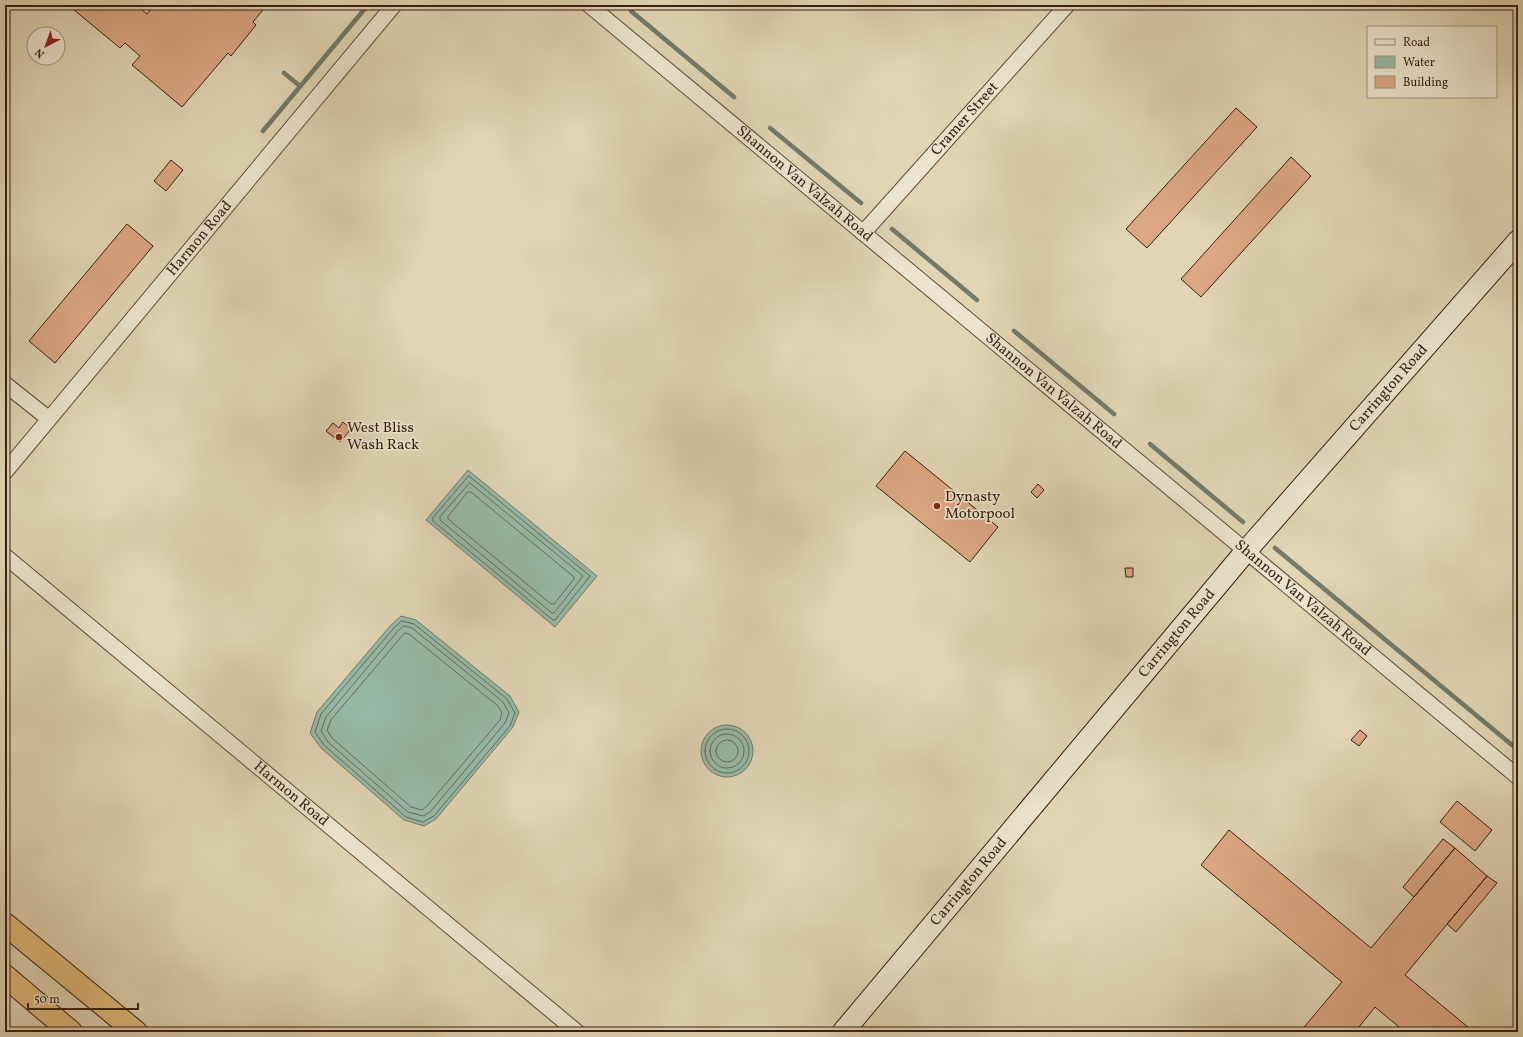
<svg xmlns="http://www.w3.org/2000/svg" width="1523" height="1037" font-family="Vollkorn,serif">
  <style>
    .water { fill: #95b9a7; stroke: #707b6b }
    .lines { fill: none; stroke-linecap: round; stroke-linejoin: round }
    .shore { stroke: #666b5c; stroke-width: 1 }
    .stream { stroke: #707b6b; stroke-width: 4.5 }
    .building { fill: #dca782; stroke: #381d12 }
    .street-casing { stroke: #624b3a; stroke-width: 17 }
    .secondary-casing { stroke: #381d12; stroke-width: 23 }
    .highway-casing { stroke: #381d12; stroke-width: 24 }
    .street { stroke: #ece4ce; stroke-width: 15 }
    .secondary { stroke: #ece4ce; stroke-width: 21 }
    .highway { stroke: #e0ba7a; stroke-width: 22 }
    .poi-dot { fill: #8f2418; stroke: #ece4ce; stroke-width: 1.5 }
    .labels { text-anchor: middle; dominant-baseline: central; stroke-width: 3.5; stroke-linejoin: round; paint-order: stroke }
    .street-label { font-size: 15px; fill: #381d12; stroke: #ece4ce }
    .poi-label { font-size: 15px; fill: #381d12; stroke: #ece4ce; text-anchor: start }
  </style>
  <rect width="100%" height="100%" fill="#e1d5b4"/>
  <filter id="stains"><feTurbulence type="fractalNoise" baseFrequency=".005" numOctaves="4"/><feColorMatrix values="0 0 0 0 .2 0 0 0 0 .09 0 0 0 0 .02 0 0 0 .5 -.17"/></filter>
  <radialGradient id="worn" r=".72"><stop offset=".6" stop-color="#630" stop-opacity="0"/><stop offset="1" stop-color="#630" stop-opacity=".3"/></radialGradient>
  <path class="water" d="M468,470L597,576L555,627L426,520Z
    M401,616L416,620L510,696L519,712L513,727L436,819L424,826L404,820L321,748L310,733L317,712L390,626Z
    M701 751a26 26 0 1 1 52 0a26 26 0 1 1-52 0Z"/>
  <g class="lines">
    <path class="shore" d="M469,476L590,576L555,620H553L433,521V518Z
      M470,483L583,576L554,613H552L440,520V517Z
      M468,492H471L574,577V579L554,604H551L448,519V517Z
      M402,621L414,624L507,699L515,713L510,726L434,816L423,822L406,817L324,745L315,732L321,714L393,629Z
      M404,626L412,628L503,702L509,713L505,723L430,812L423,816L408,812L328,742L321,731L326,717L397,632Z
      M405,633L409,634L498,706L502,713L500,720L426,807L422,810L411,807L332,738L327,730L331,720Z
      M705 751a22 22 0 1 1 44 0a22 22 0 1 1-44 0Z
      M710 751a17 17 0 1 1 34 0a17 17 0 1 1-34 0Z
      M716 751a11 11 0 1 1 22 0a11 11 0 1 1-22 0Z"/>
    <path class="stream" d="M631,11L734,97
      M284,73L300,86
      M770,128L861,203
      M263,131L368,5
      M892,229L977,300
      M1014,331L1114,414
      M1150,444L1243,522
      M1275,548L1518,750"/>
  </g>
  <path class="building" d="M68,5H136L147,14L154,5H267L253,22L256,25L231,56L228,53L182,107L132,65L140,56L125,43L120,48Z
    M1236,108L1257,127L1147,248L1126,229Z
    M1291,157L1311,176L1201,297L1181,279Z
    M171,160L183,170L166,191L154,181Z
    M127,224L153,246L55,363L29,341Z
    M343,422L351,429L340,442L326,431L333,423L339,428Z
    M905,451L998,527L970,562L876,486Z
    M1038,484L1044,490L1037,498L1031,492Z
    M1125,568H1133V577H1126Z
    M1360,730L1367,736L1359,746L1351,740Z
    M1457,801L1492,830L1475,851L1440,822Z
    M1229,830L1371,948L1455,848L1487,876L1405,975L1474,1032H1405L1375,1007L1355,1032H1300L1342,982L1201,865Z
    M1443,839L1455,848L1414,897L1403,887Z
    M1487,876L1497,883L1456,932L1447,924Z"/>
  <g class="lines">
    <g class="street-casing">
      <g id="street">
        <path id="s1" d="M589,5L1518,777"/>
        <path id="s2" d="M863,233L1067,5"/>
        <path d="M5,384L49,419"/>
        <path id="s3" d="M5,472L394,5"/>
        <path id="s4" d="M5,556L577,1032"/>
      </g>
    </g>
    <g class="secondary-casing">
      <g id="secondary">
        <path id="s5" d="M843,1032L1246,551L1518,241"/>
      </g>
    </g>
    <g class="highway-casing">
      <path id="highway" d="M5,924L136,1032
        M5,976L71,1032"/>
    </g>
    <use href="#street" class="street"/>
    <use href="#secondary" class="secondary"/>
    <use href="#highway" class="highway"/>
  </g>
  <g class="poi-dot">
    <circle cx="339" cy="437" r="4"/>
    <circle cx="937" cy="506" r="4"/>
  </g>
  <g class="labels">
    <g class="street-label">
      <text stroke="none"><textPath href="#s2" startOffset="153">Cramer Street</textPath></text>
      <text stroke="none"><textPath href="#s1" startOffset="280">Shannon Van Valzah Road</textPath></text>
      <text stroke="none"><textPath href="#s3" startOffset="304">Harmon Road</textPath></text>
      <text stroke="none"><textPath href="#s5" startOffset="844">Carrington Road</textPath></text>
      <text stroke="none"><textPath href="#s1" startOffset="604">Shannon Van Valzah Road</textPath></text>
      <text stroke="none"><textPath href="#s1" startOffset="928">Shannon Van Valzah Road</textPath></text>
      <text stroke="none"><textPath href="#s5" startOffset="520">Carrington Road</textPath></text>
      <text stroke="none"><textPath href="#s4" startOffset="372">Harmon Road</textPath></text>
      <text stroke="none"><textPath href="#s5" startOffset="196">Carrington Road</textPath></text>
    </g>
    <g class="poi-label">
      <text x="347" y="428">West Bliss<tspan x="347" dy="17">Wash Rack</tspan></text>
      <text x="945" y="497">Dynasty<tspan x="945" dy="17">Motorpool</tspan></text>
    </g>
  </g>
  <rect width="1523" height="1037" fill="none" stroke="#e1d5b4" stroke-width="20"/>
  <rect x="6" y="6" width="1511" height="1025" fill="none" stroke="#381d12" stroke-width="2"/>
  <rect x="10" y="10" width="1503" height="1017" fill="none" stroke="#381d12"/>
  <rect x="1367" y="26" width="130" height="72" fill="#ece4ce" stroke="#a49483"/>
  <rect x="1375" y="39" width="20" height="6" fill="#ece4ce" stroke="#a49483"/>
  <text x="1403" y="46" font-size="12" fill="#381d12">Road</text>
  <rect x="1375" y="56" width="20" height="12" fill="#95b9a7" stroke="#a49483"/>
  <text x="1403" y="66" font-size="12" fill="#381d12">Water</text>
  <rect x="1375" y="76" width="20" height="12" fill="#dca782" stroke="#a49483"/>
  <text x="1403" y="86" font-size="12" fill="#381d12">Building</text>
  <g transform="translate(46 46) rotate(221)"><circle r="19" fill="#ece4ce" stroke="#a49483"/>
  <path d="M0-3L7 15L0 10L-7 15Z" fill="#8f2418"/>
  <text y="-6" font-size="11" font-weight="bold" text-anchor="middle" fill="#381d12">N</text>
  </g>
  <path d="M28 1003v6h110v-6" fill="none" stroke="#381d12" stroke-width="2"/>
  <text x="34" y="1003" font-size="12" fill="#381d12" stroke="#ece4ce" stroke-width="3" paint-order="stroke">50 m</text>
  <rect width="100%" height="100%" filter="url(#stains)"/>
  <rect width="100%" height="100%" fill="url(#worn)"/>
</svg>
